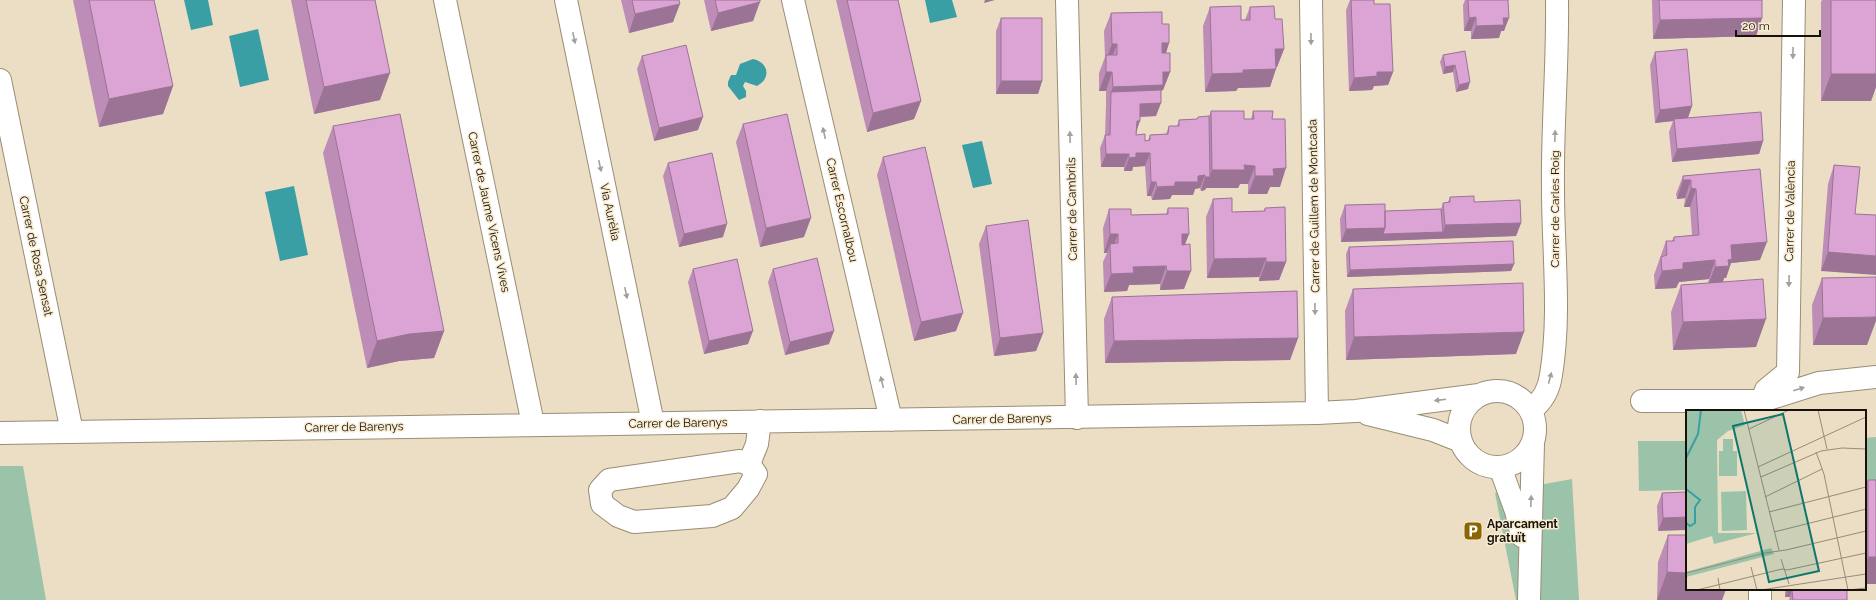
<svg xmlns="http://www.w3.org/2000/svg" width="1876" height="600" font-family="Raleway,sans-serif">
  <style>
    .green { fill: #9ac3a9 }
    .water { fill: #399fa4 }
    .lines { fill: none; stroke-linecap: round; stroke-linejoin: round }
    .minor-casing { stroke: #998d75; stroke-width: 24 }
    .minor { stroke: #fff; stroke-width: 22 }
    .wall { fill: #bd8db7 }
    .shaded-wall { fill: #9a7395 }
    .building { fill: #dca4d5; stroke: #9a7395 }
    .oneway { fill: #a2a09d }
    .labels { text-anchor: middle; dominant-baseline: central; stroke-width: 3; stroke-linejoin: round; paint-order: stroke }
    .street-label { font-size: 12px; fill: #161209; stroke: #f8ebd1 }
    .poi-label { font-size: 12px; font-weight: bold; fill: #161209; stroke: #f8ebd1; text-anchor: start }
    .inset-river { fill: none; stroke: #399fa4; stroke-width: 2 }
    .inset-road { fill: none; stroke: #968c79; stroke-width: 1 }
    .view { fill: #0f766e; fill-opacity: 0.15; stroke: #0f766e; stroke-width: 2 }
    .inset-edge { fill: none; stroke: #161209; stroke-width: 2 }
  </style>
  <rect width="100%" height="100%" fill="#ebdec4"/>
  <path class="green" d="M1876,437V484H1865V438Z
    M1638,441H1687V490L1639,491Z
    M0,466H23L46,600H0Z
    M1572,479L1579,600H1516L1495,493Z"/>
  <path class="water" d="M184,0H208L213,25L191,30Z
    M925,0H952L957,17L930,23Z
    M258,29L269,80L240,87L229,36Z
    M753,59C768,62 772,78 757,86L745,82L743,86L746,91V97L739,100L728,86V82L731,75H736L740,64Z
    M982,141L992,184L973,188L962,145Z
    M294,186L308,255L280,261L265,192Z"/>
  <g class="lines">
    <g class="minor-casing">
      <path id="minor" d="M445,0L533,424
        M566,0L653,423
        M793,0L891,420
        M1067,0L1077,418
        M1311,0L1317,413
        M0,80L72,432
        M1459 429a38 38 0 1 1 76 0a38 38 0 1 1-76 0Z
        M1642,401H1762L1819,383L1876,377
        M1531,410C1543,401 1549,390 1551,375C1561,314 1553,252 1553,190C1552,127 1558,64 1557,0
        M1758,411L1766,390L1788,372L1794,0
        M1368,414L1433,430L1461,441
        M0,433C439,425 878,422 1317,413L1356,411L1479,395
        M740,461L749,464L756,474L748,489L732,508L712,516L634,522L618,516L602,504L600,490L609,480Z
        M749,464L757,444L760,421
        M1500,467L1516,511L1522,536
        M1760,589V600
        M1529,600L1533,443"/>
    </g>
    <use href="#minor" class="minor"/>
  </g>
  <path class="wall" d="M73,0H154L173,86L163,114L99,127Z
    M291,0H375L380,100L314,114Z
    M621,0H679L673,22L629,33Z
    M704,0H760L753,21L711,31Z
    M836,0H898L921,101L914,119L867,132Z
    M1350,0H1374V4L1393,72L1388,85L1374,86L1372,90L1349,91L1346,10Z
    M1465,0H1508L1504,31H1501L1499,38L1471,39V31H1464L1463,5Z
    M1652,0H1762V18L1756,36L1653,39Z
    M1822,0H1876V87L1871,101H1821V2Z
    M1210,7L1241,20H1245L1250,7L1275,19L1284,49L1277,67H1276L1270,87L1238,88L1236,91L1205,92L1203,26Z
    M1111,13L1162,24L1169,43L1166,53L1170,72L1163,90H1161L1156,116L1140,117L1137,131L1136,135L1145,141L1148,140L1150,135L1166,134L1169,126H1177L1179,120L1197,119L1209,116L1211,111L1244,119H1251L1253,111L1272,119L1280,187H1270L1267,194H1248V184H1240L1238,188H1206L1205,190L1201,191L1200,188L1195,189L1193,195H1172L1170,199L1152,200L1151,196H1147L1145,166L1133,167L1132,171H1124V167H1101L1100,148L1105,135L1106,105V91H1099V73L1105,57L1104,31Z
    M1001,18L1042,81L1038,94H996V31Z
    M1465,51L1468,89L1456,92L1453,72L1443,74L1440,62L1443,55Z
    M1655,52L1692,106L1688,118L1763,141L1759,154L1672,162L1669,132L1673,121L1655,123L1650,65Z
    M642,56L698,130L654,141L637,69Z
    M743,124L804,237L760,247L736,142Z
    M333,126L444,331L434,358L399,361L367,368L323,153Z
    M883,157L956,331L914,341L877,175Z
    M668,163L723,237L679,247L663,176Z
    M1834,165L1855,214L1821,271L1828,184Z
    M1760,169V260L1731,263L1726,278H1724L1723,282L1756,347L1673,350L1671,312L1681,285L1708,283L1709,279L1679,282L1676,288L1655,289L1654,275L1666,241H1672L1674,237L1692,235L1690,207H1684L1685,198L1677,199L1676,194L1683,176Z
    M1450,197L1474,202L1521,223L1516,236L1341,242L1340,219L1345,205L1385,211L1441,209L1443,203L1448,202Z
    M1213,199L1232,212L1264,211L1265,208L1286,262L1279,280L1259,281V277L1207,278L1206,217Z
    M1168,208L1189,234L1185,244L1184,289L1160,290V284L1129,285L1127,291L1104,292L1103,262L1107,253H1104L1103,228L1109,209L1131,215L1166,214Z
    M986,226L1043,333L1036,351L994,356L979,244Z
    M1349,247L1514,264L1511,271L1347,277L1346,254Z
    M693,269L748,344L704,354L688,282Z
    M773,269L829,344L785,355L768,282Z
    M1822,278L1867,345H1813L1812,305Z
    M1353,289L1516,354L1346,360L1345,311Z
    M1112,297L1298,338L1290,360L1105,363L1104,319Z
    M1868,480H1876V584H1865V488Z
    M1687,492L1658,531L1657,506L1662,493Z
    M1668,535L1687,589H1726L1722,600H1657L1658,562Z
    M1785,589H1847V600H1789L1790,597H1785Z"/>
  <path class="shaded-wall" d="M985,0H995L984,3Z
    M760,2L753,21L711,31L718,13Z
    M680,4L673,22L629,33L635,14Z
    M1476,17L1471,31H1464L1469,18Z
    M1503,18H1509L1504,31H1501L1499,38L1471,39L1476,26Z
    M1762,18L1756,36L1653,39L1660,20Z
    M1162,43H1169L1163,62Z
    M1112,44H1117L1110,62L1106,60Z
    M1275,49H1284L1277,67L1269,68Z
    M1455,65L1453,72L1443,74L1445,67Z
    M1276,69L1270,87L1238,88L1236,91L1205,92L1212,74L1243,70Z
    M1106,72H1112L1106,91H1099Z
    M1163,72H1170L1163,90L1161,91V103L1156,116L1135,117L1111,92L1113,87Z
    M1377,72H1393L1388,85L1374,86L1372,90L1349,91L1354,78Z
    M390,73L380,100L314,114L324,87Z
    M1831,74H1876V87L1871,101H1821Z
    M1001,81H1042L1038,94H996Z
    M1470,82L1468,89L1456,92L1459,85Z
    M173,86L163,114L99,127L109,99Z
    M921,101L914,119L867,132L873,113Z
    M1692,106L1687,120L1674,119L1673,121L1655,123L1660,110Z
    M703,117L698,130L654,141L659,128Z
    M1137,121H1140L1135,134Z
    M1763,141L1759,154L1672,162L1677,149Z
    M1136,153H1150L1145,166L1133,167L1132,171H1124L1129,158Z
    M1106,154H1129L1124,167H1101Z
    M1244,165L1255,166L1248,184H1240L1238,188H1206L1205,190L1201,191L1205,177H1209L1212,170Z
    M1286,168L1280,187H1270L1267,194H1248L1255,176L1273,169Z
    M1205,175L1200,188L1195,189L1193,195H1172L1170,199L1152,200L1157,187L1198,176Z
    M1683,180H1691L1685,198L1677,199Z
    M1151,182H1156L1151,196H1147Z
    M1691,188L1696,189L1690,207H1684Z
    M811,218L804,237L760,247L766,228Z
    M1521,223L1516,236L1380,241L1383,234L1443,232L1445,225Z
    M727,224L723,237L679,247L684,234Z
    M1385,228L1380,241L1341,242L1346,229Z
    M1110,234H1118L1111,253L1110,244L1107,253H1104Z
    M1182,234H1189L1182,252Z
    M1767,242L1760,260L1731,263L1726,278H1724L1722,284L1708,285L1715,267L1731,245Z
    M1828,252L1876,256V275L1821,271Z
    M1266,258L1259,277L1207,278L1214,259Z
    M1715,260L1709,279L1679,282L1676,288L1655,289L1662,271L1683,263Z
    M1266,262H1286L1279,280L1259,281Z
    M1514,264L1511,271L1347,277L1350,270Z
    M1166,266L1160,284L1129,285L1127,291L1104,292L1111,274L1133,267Z
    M1167,271H1191L1184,289L1160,290Z
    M963,313L956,331L914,341L921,322Z
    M1876,317V321L1867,345H1813L1823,318Z
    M1766,319L1756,347L1673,350L1683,322Z
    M444,331L434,358L399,361L367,368L377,341L409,334Z
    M753,331L748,344L704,354L709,341Z
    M834,331L829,344L785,355L790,342Z
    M1524,332L1516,354L1346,360L1354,337Z
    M1043,333L1036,351L994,356L1000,338Z
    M1298,338L1290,360L1105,363L1114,341Z
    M1687,517V530L1658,531L1663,518Z
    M1868,557H1876V584H1865V564Z
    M1667,572L1687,573V589H1726L1722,600H1657Z
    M1788,589H1816L1792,590L1790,597H1785Z"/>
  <path class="building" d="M89,0H154L173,86L109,99Z
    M306,0H375L390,73L324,87Z
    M632,0H679L680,4L635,14Z
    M715,0H760V2L718,13Z
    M847,0H898L921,101L873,113Z
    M1351,0H1374V4H1390L1393,72H1377V76L1354,78Z
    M1468,0H1508L1509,18H1503L1504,25L1476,26V17L1469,18Z
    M1659,0H1762V18L1660,20Z
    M1831,0H1876V74H1831Z
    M1241,6V20H1250V7L1274,6L1275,19H1282L1284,49H1275L1276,69L1243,70V73L1212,74L1210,7Z
    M1162,12V24H1169V43H1162V53H1170V72H1163V85L1113,87L1112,72H1106V55H1117V44H1112L1111,13Z
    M1001,18H1042V81H1001Z
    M686,45L703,117L659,128L642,56Z
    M1687,49L1692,106L1660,110L1655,52Z
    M1465,51L1470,82L1459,85L1455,65L1445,67L1443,55Z
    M1161,90V103L1140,104V121H1137L1136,135L1145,134V141L1150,140V135L1168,134L1169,126H1179V120L1197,119L1198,117L1209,116L1210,177H1205V175L1198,176V182H1175V186L1157,187L1156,182H1151L1150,153H1136V157L1129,158V154H1106L1105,135H1110L1111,92Z
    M1211,111H1244V119H1254L1253,111H1273L1272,119H1285L1286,168L1273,169L1274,176H1255V166L1244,165L1245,170H1212Z
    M1761,112L1763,141L1677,149L1674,119Z
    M400,114L444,331L409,334L377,341L333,126Z
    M787,114L811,218L766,228L743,124Z
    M925,147L963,313L921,322L883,157Z
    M712,153L727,224L684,234L668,163Z
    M1834,165L1860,167L1855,214L1876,215V256L1828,252Z
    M1760,169L1767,242L1731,245L1732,259L1728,260L1729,266L1715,267V260L1683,263V269L1662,271L1661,257L1667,255L1666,241H1674V237L1699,235L1696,189L1691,188V180H1683V176Z
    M1474,196V202L1520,200L1521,223L1445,225L1443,203L1450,202V197Z
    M1232,198V212L1265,211V208L1285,207L1286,262H1266V258L1214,259L1213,199Z
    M1385,204V228L1346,229L1345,205Z
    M1168,208H1188L1189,234H1182V245L1190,244L1191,271H1167L1166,266L1133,267L1134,273L1111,274L1110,244L1118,243V234H1110L1109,209H1131V215L1168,214Z
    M1441,209L1443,232L1383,234L1385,228V211Z
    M1028,220L1043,333L1000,338L986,226Z
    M1513,241L1514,264L1350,270L1349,247Z
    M817,258L834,331L790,342L773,269Z
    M737,259L753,331L709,341L693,269Z
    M1876,277V317L1823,318L1822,278Z
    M1763,279L1766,319L1683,322L1681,285Z
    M1523,283L1524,332L1354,337L1353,289Z
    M1297,291L1298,338L1114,341L1112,297Z
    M1868,480H1876V557H1868Z
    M1687,492V517L1663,518L1662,493Z
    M1668,535H1687V573L1667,572Z
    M1810,589H1847V600H1793L1792,590Z"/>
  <defs><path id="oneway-solid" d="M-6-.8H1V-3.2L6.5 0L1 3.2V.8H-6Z"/></defs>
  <g class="oneway">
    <use href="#oneway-solid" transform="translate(574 38) rotate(78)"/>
    <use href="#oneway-solid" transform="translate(1311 39) rotate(89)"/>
    <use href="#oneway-solid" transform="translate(1793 53) rotate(91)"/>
    <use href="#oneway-solid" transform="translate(824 133) rotate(-103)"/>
    <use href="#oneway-solid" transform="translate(1555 136) rotate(-88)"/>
    <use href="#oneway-solid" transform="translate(1070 137) rotate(-91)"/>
    <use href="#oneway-solid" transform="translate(600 166) rotate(78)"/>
    <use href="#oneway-solid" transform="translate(1789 281) rotate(91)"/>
    <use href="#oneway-solid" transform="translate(626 293) rotate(78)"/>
    <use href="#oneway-solid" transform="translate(1315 309) rotate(89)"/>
    <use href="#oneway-solid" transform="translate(1550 378) rotate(-75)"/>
    <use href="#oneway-solid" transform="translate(1076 379) rotate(-92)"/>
    <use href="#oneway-solid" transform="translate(882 382) rotate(-103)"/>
    <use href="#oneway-solid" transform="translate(1799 389) rotate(-18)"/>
    <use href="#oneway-solid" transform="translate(1440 400) rotate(173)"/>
    <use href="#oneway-solid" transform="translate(1531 501) rotate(-88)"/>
  </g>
  <defs>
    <g id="parking-square" transform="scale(1)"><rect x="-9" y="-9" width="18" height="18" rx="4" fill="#896603" stroke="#f8ebd1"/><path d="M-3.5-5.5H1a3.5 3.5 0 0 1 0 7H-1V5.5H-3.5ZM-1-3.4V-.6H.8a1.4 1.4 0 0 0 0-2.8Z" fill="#fff"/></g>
  </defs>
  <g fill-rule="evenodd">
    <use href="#parking-square" x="1473" y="531"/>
  </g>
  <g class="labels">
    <g class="street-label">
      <text transform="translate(1314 206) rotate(-91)">Carrer de Guillem de Montcada</text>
      <text transform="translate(1072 209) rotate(-91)">Carrer de Cambrils</text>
      <text transform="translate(1555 209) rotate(-90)">Carrer de Carles Roig</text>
      <text transform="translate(842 210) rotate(77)">Carrer Escornalbou</text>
      <text transform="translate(1790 211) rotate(-89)">Carrer de València</text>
      <text transform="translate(489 212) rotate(78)">Carrer de Jaume Vicens Vives</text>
      <text transform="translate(610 212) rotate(78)">Via Aurèlia</text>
      <text transform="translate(36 256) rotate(78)">Carrer de Rosa Sensat</text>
      <text transform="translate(1002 419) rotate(-1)">Carrer de Barenys</text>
      <text transform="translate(678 423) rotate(-1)">Carrer de Barenys</text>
      <text transform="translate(354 427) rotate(-1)">Carrer de Barenys</text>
    </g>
    <g class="poi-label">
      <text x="1487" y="524">Aparcament<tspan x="1487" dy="14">gratuït</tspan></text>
    </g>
  </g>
  <g transform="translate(1686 410)">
    <rect width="180" height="180" fill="#ebdec4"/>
    <path d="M0,0H55L59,15L42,21L31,30L32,123H71L28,134L26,126L0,134ZM37,29H47V41H51V66H33V41H37ZM60,81L61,120L36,121L35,82ZM85,138L88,144L0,167V162Z" fill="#9ac3a9"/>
    <path class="inset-river" d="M0,48L12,24L15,0M0,79L14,90L9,97V113L4,116L0,113"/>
    <path class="inset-road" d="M58,0L93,140M132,0L141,39M63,19L103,0M130,42L138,64L162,180M72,57L180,7M75,67L135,41L156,38L180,39M79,87L136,59M83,102L180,77M88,122L180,99M95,149L103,174M65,157L71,180M0,163L79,143L100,140L180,121M32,168L34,180M11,180L96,159L101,160L180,143M75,180L180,164M162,180L180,178"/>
    <path class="view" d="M97,4L133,161L83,172L47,16Z"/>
    <rect width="180" height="180" class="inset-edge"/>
  </g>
  <path d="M1736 30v6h84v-6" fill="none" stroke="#161209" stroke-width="2"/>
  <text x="1742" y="30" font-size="12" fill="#161209" stroke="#f8ebd1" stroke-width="3" paint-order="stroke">20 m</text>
</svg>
